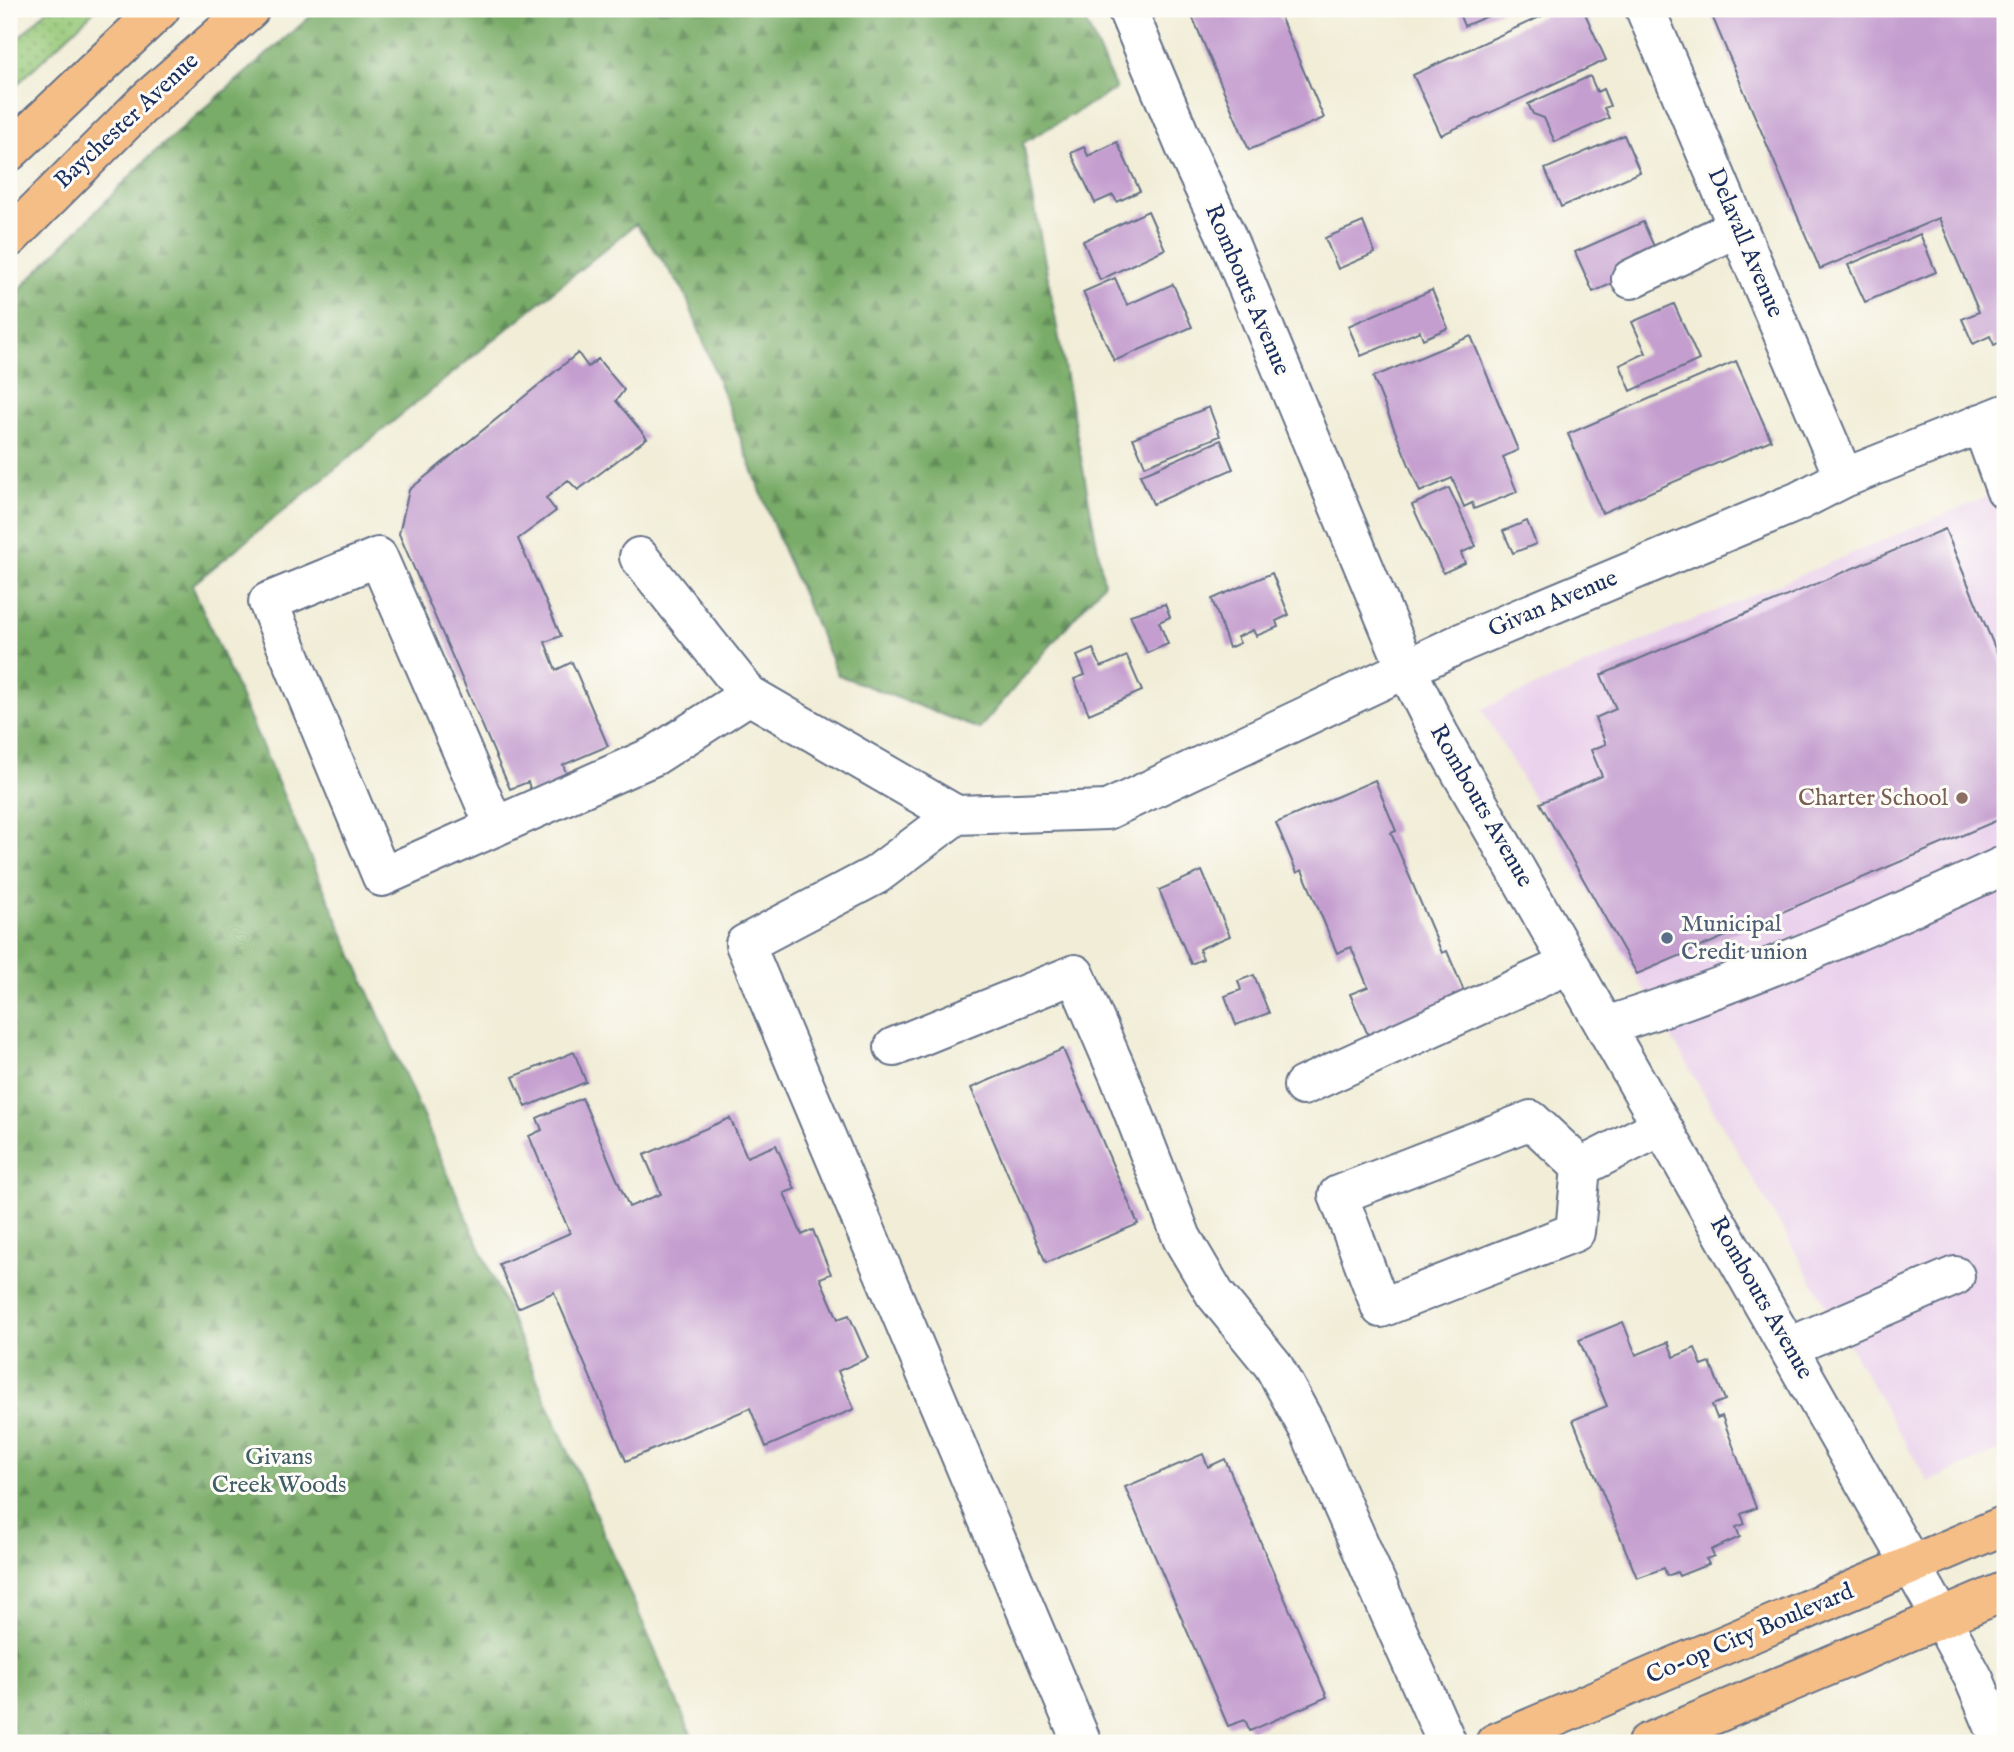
<svg xmlns="http://www.w3.org/2000/svg" width="2014" height="1752" font-family="'IM FELL English',serif">
  <style>
    .built { fill: #ead1ec }
    .green { fill: url(#green-dots); stroke: #597c6b; stroke-width: 2 }
    .forest { fill: url(#forest-firs); stroke: #4a6e63; stroke-width: 2 }
    .building { fill: #c49ecf }
    .lines { fill: none; stroke-linecap: round; stroke-linejoin: round }
    .minor-casing { stroke: #667288; stroke-width: 42 }
    .major-casing { stroke: #667288; stroke-width: 42 }
    .minor { stroke: #fff; stroke-width: 38 }
    .major { stroke: #f6be87; stroke-width: 38 }
    .education-dot { fill: #8d6e63; stroke: #fdfcf7; stroke-width: 2.5 }
    .service-dot { fill: #5c6f8a; stroke: #fdfcf7; stroke-width: 2.5 }
    .labels { text-anchor: middle; dominant-baseline: central; stroke-width: 6; stroke-linejoin: round; paint-order: stroke }
    .street-label { font-size: 24px; fill: #1b2f5e; stroke: #fdfcf7 }
    .education-label { font-size: 24px; fill: #785e54; stroke: #fdfcf7; text-anchor: end }
    .service-label { font-size: 24px; fill: #4e5e75; stroke: #fdfcf7; text-anchor: start }
    .park-label { font-size: 24px; fill: #405d66; stroke: #fdfcf7 }
  </style>
  <defs>
    <pattern id="green-dots" width="8" height="8" patternUnits="userSpaceOnUse" patternTransform="scale(1.75)"><rect width="8" height="8" fill="#97c878"/><path d="M2 2h.1M6 6h.1" fill="none" stroke="#7aa366" stroke-width="1.8" stroke-linecap="round"/></pattern>
    <pattern id="forest-firs" width="22" height="20" patternUnits="userSpaceOnUse" patternTransform="scale(1.75)"><rect width="22" height="20" fill="#79ac68"/><path d="M5 1l3.5 6h-7zM16 11l3.5 6h-7z" fill="#628c59"/></pattern>
  </defs>
  <rect width="100%" height="100%" fill="#fdfcf7"/>
  <filter id="ink" filterUnits="userSpaceOnUse"><feTurbulence type="fractalNoise" baseFrequency=".0143" numOctaves="2"/><feDisplacementMap in="SourceGraphic" scale="14" xChannelSelector="R" yChannelSelector="G"/><feConvolveMatrix kernelMatrix="1 2 1 2 8 2 1 2 1" color-interpolation-filters="sRGB"/></filter>
  <filter id="wash" filterUnits="userSpaceOnUse"><feTurbulence type="fractalNoise" baseFrequency=".00686" numOctaves="4" result="noise"/><feDisplacementMap in="SourceGraphic" scale="28" xChannelSelector="R" yChannelSelector="G"/><feGaussianBlur stdDeviation="1.57" result="paint"/><feColorMatrix in="noise" values="0 0 0 0 0 0 0 0 0 0 0 0 0 0 0 0 0 1.4 0 .05"/><feComposite in="paint" operator="in"/></filter>
  <g filter="url(#wash)">
    <rect width="100%" height="100%" fill="#f1edd7"/>
    <path class="built" d="M2005,489V1448L1928,1482L1482,709Z"/>
    <path class="green" d="M48,9H96L9,92V48Z"/>
    <path class="forest" d="M319,9H1080L1116,89L1023,143L1104,583L979,729L838,675L783,550L684,291L636,224L192,585L695,1743H9V300L149,157Z"/>
    <g id="blocks">
      <path class="building" d="M1189,9H1277L1324,118L1249,150Z
        M1457,9H1505L1464,26Z
        M1557,9H1583L1606,60L1441,135L1413,75Z
        M1709,9H2005V340L1994,345L1990,336L1973,344L1962,319L1979,312L1939,218L1820,269Z
        M1590,76L1597,92L1603,89L1610,106L1604,108L1609,118L1555,142L1544,118L1533,114L1528,104Z
        M1624,135L1640,172L1561,207L1545,169Z
        M1117,142L1140,191L1117,202L1113,195L1095,203L1071,153L1084,147L1088,156Z
        M1148,211L1165,249L1100,280L1083,241Z
        M1363,222L1375,253L1338,269L1325,238Z
        M1643,222L1661,262L1593,292L1575,252Z
        M1920,234L1936,272L1865,302L1848,265Z
        M1115,278L1127,305L1173,284L1192,327L1114,361L1083,292Z
        M1432,290L1448,328L1423,339L1420,331L1361,356L1348,326Z
        M1674,304L1699,360L1631,391L1620,365L1646,353L1632,322Z
        M1471,336L1518,450L1503,457L1517,492L1474,509L1472,503L1464,507L1452,478L1420,492L1373,377Z
        M578,353L588,367L598,359L624,390L616,401L647,438L578,490L568,480L546,498L556,511L518,539L561,636L545,642L556,670L572,662L608,746L563,765L569,780L532,795L528,782L510,789L399,534L409,490Z
        M1736,361L1771,440L1602,513L1568,434Z
        M1209,407L1220,436L1145,466L1133,438Z
        M1221,440L1233,469L1153,504L1140,475Z
        M1449,488L1476,546L1461,553L1465,563L1443,573L1412,505Z
        M1527,521L1536,544L1513,553L1503,531Z
        M1945,529L2005,672V817L1637,974L1540,803L1602,776L1591,750L1606,744L1595,718L1616,709L1601,675Z
        M1272,573L1289,615L1276,621L1278,627L1256,636L1253,630L1237,637L1240,643L1229,648L1212,599Z
        M1165,604L1170,617L1159,622L1168,644L1147,653L1130,615Z
        M1093,649L1101,667L1127,656L1142,691L1089,714L1074,679L1085,675L1077,656Z
        M1375,780L1396,831L1391,833L1442,953L1447,951L1469,1003L1372,1044L1350,994L1368,987L1351,947L1337,953L1302,870L1297,873L1276,823Z
        M1202,871L1230,936L1199,949L1203,959L1191,964L1159,890Z
        M1254,975L1269,1013L1236,1025L1225,996L1241,990L1238,981Z
        M1063,1049L1138,1224L1046,1263L971,1088Z
        M574,1052L586,1082L526,1107L513,1077Z
        M582,1098L629,1207L661,1194L644,1155L730,1118L747,1157L776,1145L795,1189L784,1193L802,1235L813,1230L831,1274L820,1278L838,1319L849,1315L868,1358L838,1371L854,1409L766,1447L750,1408L626,1461L554,1292L518,1308L499,1264L570,1233L529,1136L542,1130L537,1118Z
        M1623,1322L1636,1355L1668,1342L1674,1357L1695,1348L1702,1366L1710,1363L1725,1400L1712,1405L1717,1418L1722,1416L1756,1508L1741,1514L1745,1524L1736,1527L1740,1537L1711,1550L1714,1556L1706,1559L1709,1564L1679,1576L1677,1572L1667,1576L1664,1568L1637,1578L1573,1420L1607,1406L1579,1340Z
        M1203,1454L1208,1467L1225,1459L1327,1697L1250,1731L1245,1720L1228,1726L1125,1487Z"/>
    </g>
  </g>
  <g filter="url(#ink)">
    <use href="#blocks" fill-opacity="0" stroke="#667288" stroke-width="2"/>
    <g class="lines">
      <g class="minor-casing">
        <path id="minor" d="M1127,9L1188,154L1225,233L1406,668L1439,734L1941,1617L1974,1679L2001,1743
          M1645,9L1844,478
          M1631,279L1738,227
          M1981,423L2005,489
          M639,557L749,695L956,815L1107,810L1463,642L1799,501L1844,478L2005,414
          M956,815L876,875L745,944L1082,1743
          M495,827L378,557L268,602L382,877L654,756L749,695
          M1606,1026C1744,983 1874,925 2005,865
          M894,1047L1075,974L1120,1078L1182,1238L1215,1294L1273,1365L1309,1430L1447,1743
          M1303,1086L1570,964
          M1531,1120L1581,1167L1575,1232L1381,1308L1338,1195Z
          M1581,1167L1662,1126
          M1789,1347L1955,1276"/>
      </g>
      <g class="major-casing">
        <path id="major" d="M9,152L160,9
          M9,238L146,101L250,9
          M1495,1743L2005,1525
          M1647,1743L2005,1591"/>
      </g>
      <use href="#minor" class="minor"/>
      <use href="#major" class="major"/>
    </g>
  </g>
  <circle class="education-dot" cx="1962" cy="798" r="7"/>
  <circle class="service-dot" cx="1667" cy="938" r="7"/>
  <g class="labels">
    <g class="street-label">
      <text transform="translate(127 121) rotate(-43)">Baychester Avenue</text>
      <text transform="translate(1745 243) rotate(67)">Delavall Avenue</text>
      <text transform="translate(1247 290) rotate(67)">Rombouts Avenue</text>
      <text transform="translate(1553 604) rotate(-23)">Givan Avenue</text>
      <text transform="translate(1481 806) rotate(60)">Rombouts Avenue</text>
      <text transform="translate(1761 1298) rotate(60)">Rombouts Avenue</text>
      <text transform="translate(1750 1634) rotate(-23)">Co-op City Boulevard</text>
    </g>
    <g class="education-label">
      <text x="1948" y="798">Charter School</text>
    </g>
    <g class="service-label">
      <text x="1681" y="924">Municipal<tspan x="1681" dy="28">Credit union</tspan></text>
    </g>
    <g class="park-label">
      <text x="279" y="1457">Givans<tspan x="279" dy="28">Creek Woods</tspan></text>
    </g>
  </g>
  <rect width="2014" height="1752" fill="none" stroke="#fdfcf7" stroke-width="35"/>
</svg>
